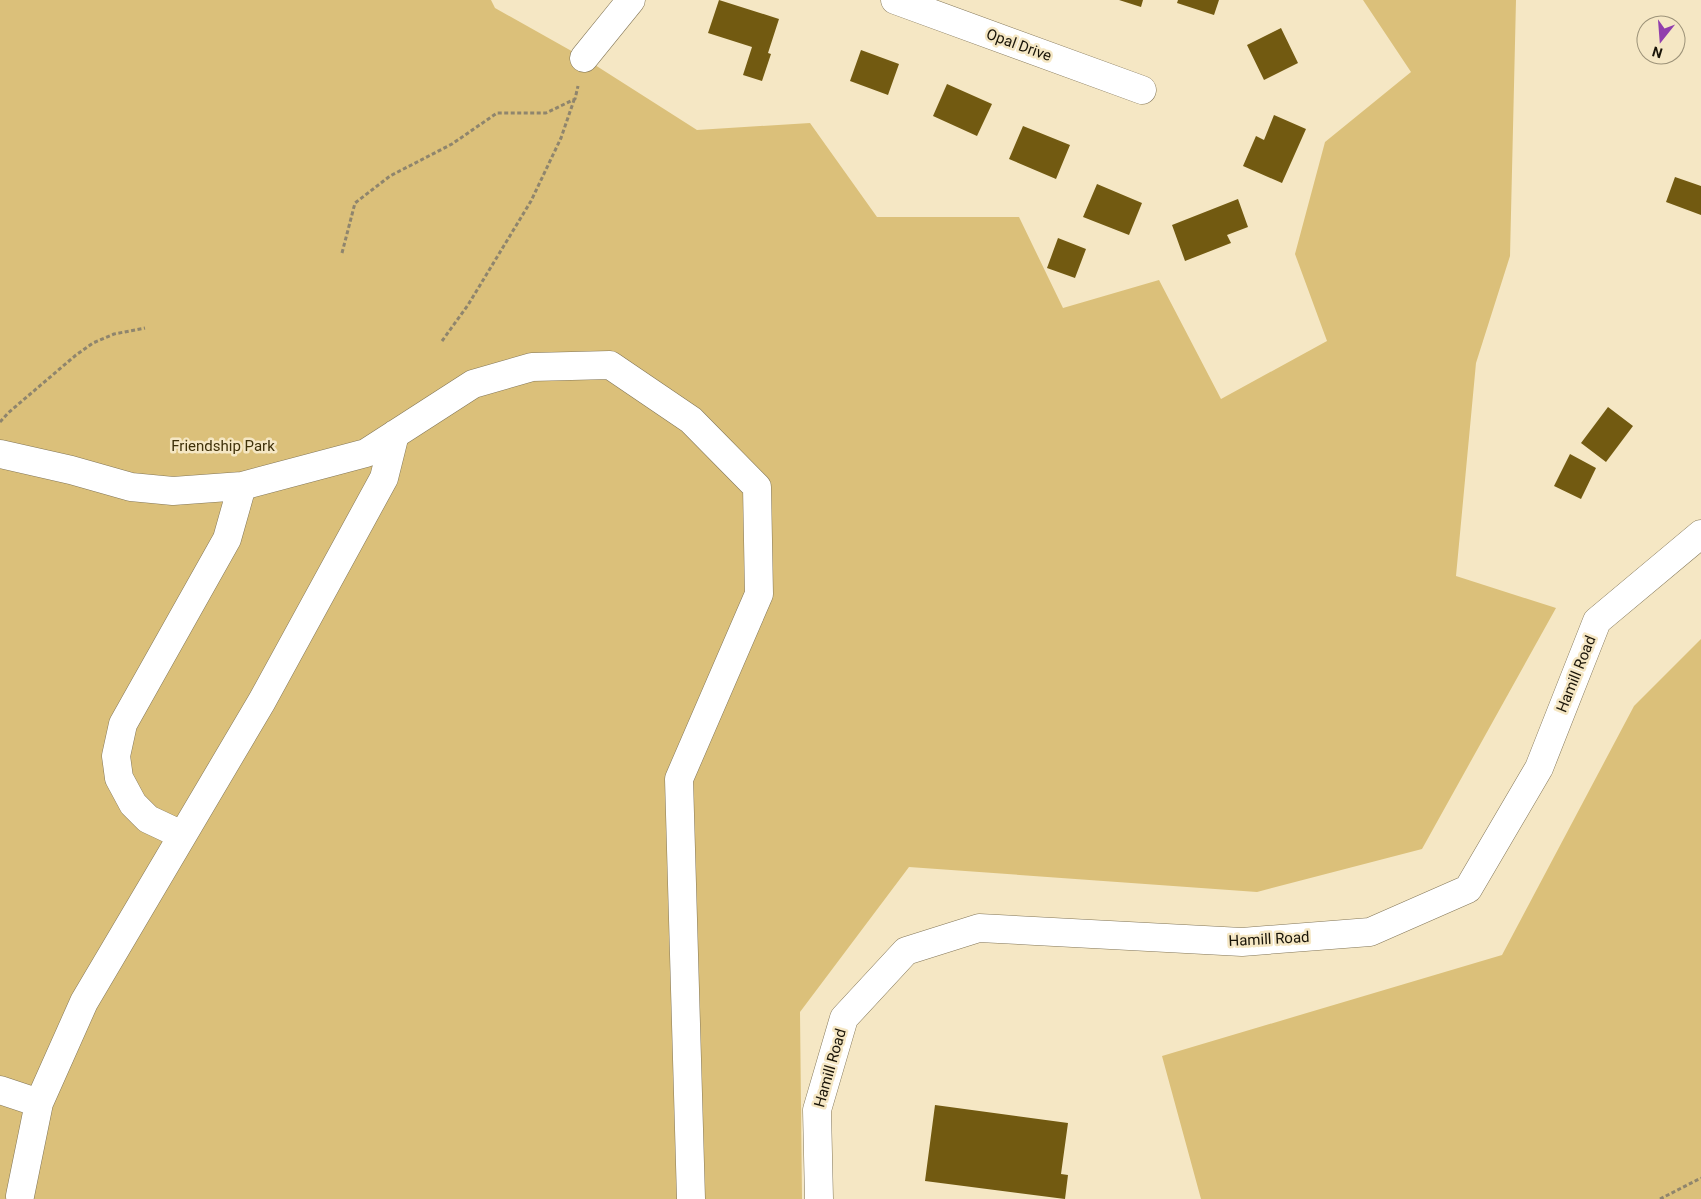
<svg xmlns="http://www.w3.org/2000/svg" width="1701" height="1199" font-family="Roboto,sans-serif">
  <style>
    .green { fill: #dbc07a }
    .building { fill: #725a11 }
    .lines { fill: none; stroke-linecap: round; stroke-linejoin: round }
    .minor-casing { stroke: #837657; stroke-width: 29 }
    .path { stroke: #8f856d; stroke-width: 3; stroke-dasharray: 4 2.5; stroke-linecap: butt }
    .minor { stroke: #fff; stroke-width: 28 }
    .labels { text-anchor: middle; dominant-baseline: central; stroke-width: 5; stroke-linejoin: round; paint-order: stroke }
    .street-label { font-size: 15px; fill: #191408; stroke: #f5e7c4 }
    .park-label { font-size: 15px; fill: #3f310a; stroke: #f5e7c4 }
  </style>
  <rect width="100%" height="100%" fill="#f5e7c4"/>
  <path class="green" d="M0,0H491L495,8L584,58L697,130L810,123L877,217H1019L1063,308L1159,280L1221,399L1327,341L1295,254L1325,142L1411,72L1363,0H1516L1510,256L1476,363L1456,576L1556,608L1422,849L1257,892L909,867L800,1012L802,1199H0Z
    M1701,639V1199H1201L1162,1056L1502,955L1634,706Z"/>
  <path class="building" d="M719,0L779,19L768,53L771,54L762,81L743,75L752,47L708,33Z
    M1119,0H1143L1141,7Z
    M1178,0H1219L1214,15L1177,3Z
    M1281,28L1298,63L1264,80L1247,45Z
    M861,50L899,64L888,95L850,81Z
    M947,84L992,104L977,136L933,116Z
    M1274,115L1306,129L1282,183L1243,166L1256,136L1264,140Z
    M1023,126L1070,145L1056,179L1009,159Z
    M1675,177L1701,186V215L1666,202Z
    M1097,184L1142,203L1129,235L1083,217Z
    M1238,199L1248,227L1227,235L1231,243L1185,261L1172,225Z
    M1058,238L1086,249L1075,278L1047,268Z
    M1608,407L1633,426L1606,462L1581,443Z
    M1570,454L1596,468L1581,499L1554,486Z
    M935,1105L1068,1123L1061,1174L1068,1175L1065,1199L925,1181Z"/>
  <g class="lines">
    <g class="minor-casing">
      <path id="minor" d="M895,0L1142,90
        M584,58L631,0
        M0,454L71,470L131,487L173,491L242,486L366,453L473,384L532,367L610,365L691,420L757,487L759,594L679,779L691,1199
        M182,835L148,819L133,804L119,778L116,756L123,724L227,539L242,486
        M0,1090L39,1103
        M20,1196L39,1103L84,1002L262,701L384,478L395,434
        M819,1199L817,1110L844,1018L906,951L979,928L1242,942L1370,932L1468,889L1539,768L1597,621L1701,534"/>
    </g>
    <path class="path" d="M342,253L355,203L390,176L452,144L497,113H546L575,99L578,86
      M442,341L468,305L531,201L561,138L574,100
      M0,422L8,413L76,355L93,343L114,334L145,328
      M1660,1199L1701,1178"/>
    <use href="#minor" class="minor"/>
  </g>
  <g class="labels">
    <g class="street-label">
      <text transform="translate(1019 45) rotate(20)">Opal Drive</text>
      <text transform="translate(1576 674) rotate(-68)">Hamill Road</text>
      <text transform="translate(1269 939) rotate(-3)">Hamill Road</text>
      <text transform="translate(830 1068) rotate(-74)">Hamill Road</text>
    </g>
    <g class="park-label">
      <text x="223" y="446">Friendship Park</text>
    </g>
  </g>
  <g transform="translate(1661 40) rotate(197)"><circle r="24" fill="#f5e7c4" stroke="#9d9379"/>
  <path d="M0-4L9 19L0 12L-9 19Z" fill="#913ead"/>
  <text y="-8" font-size="14" font-weight="bold" text-anchor="middle" fill="#191408">N</text>
  </g>
</svg>
